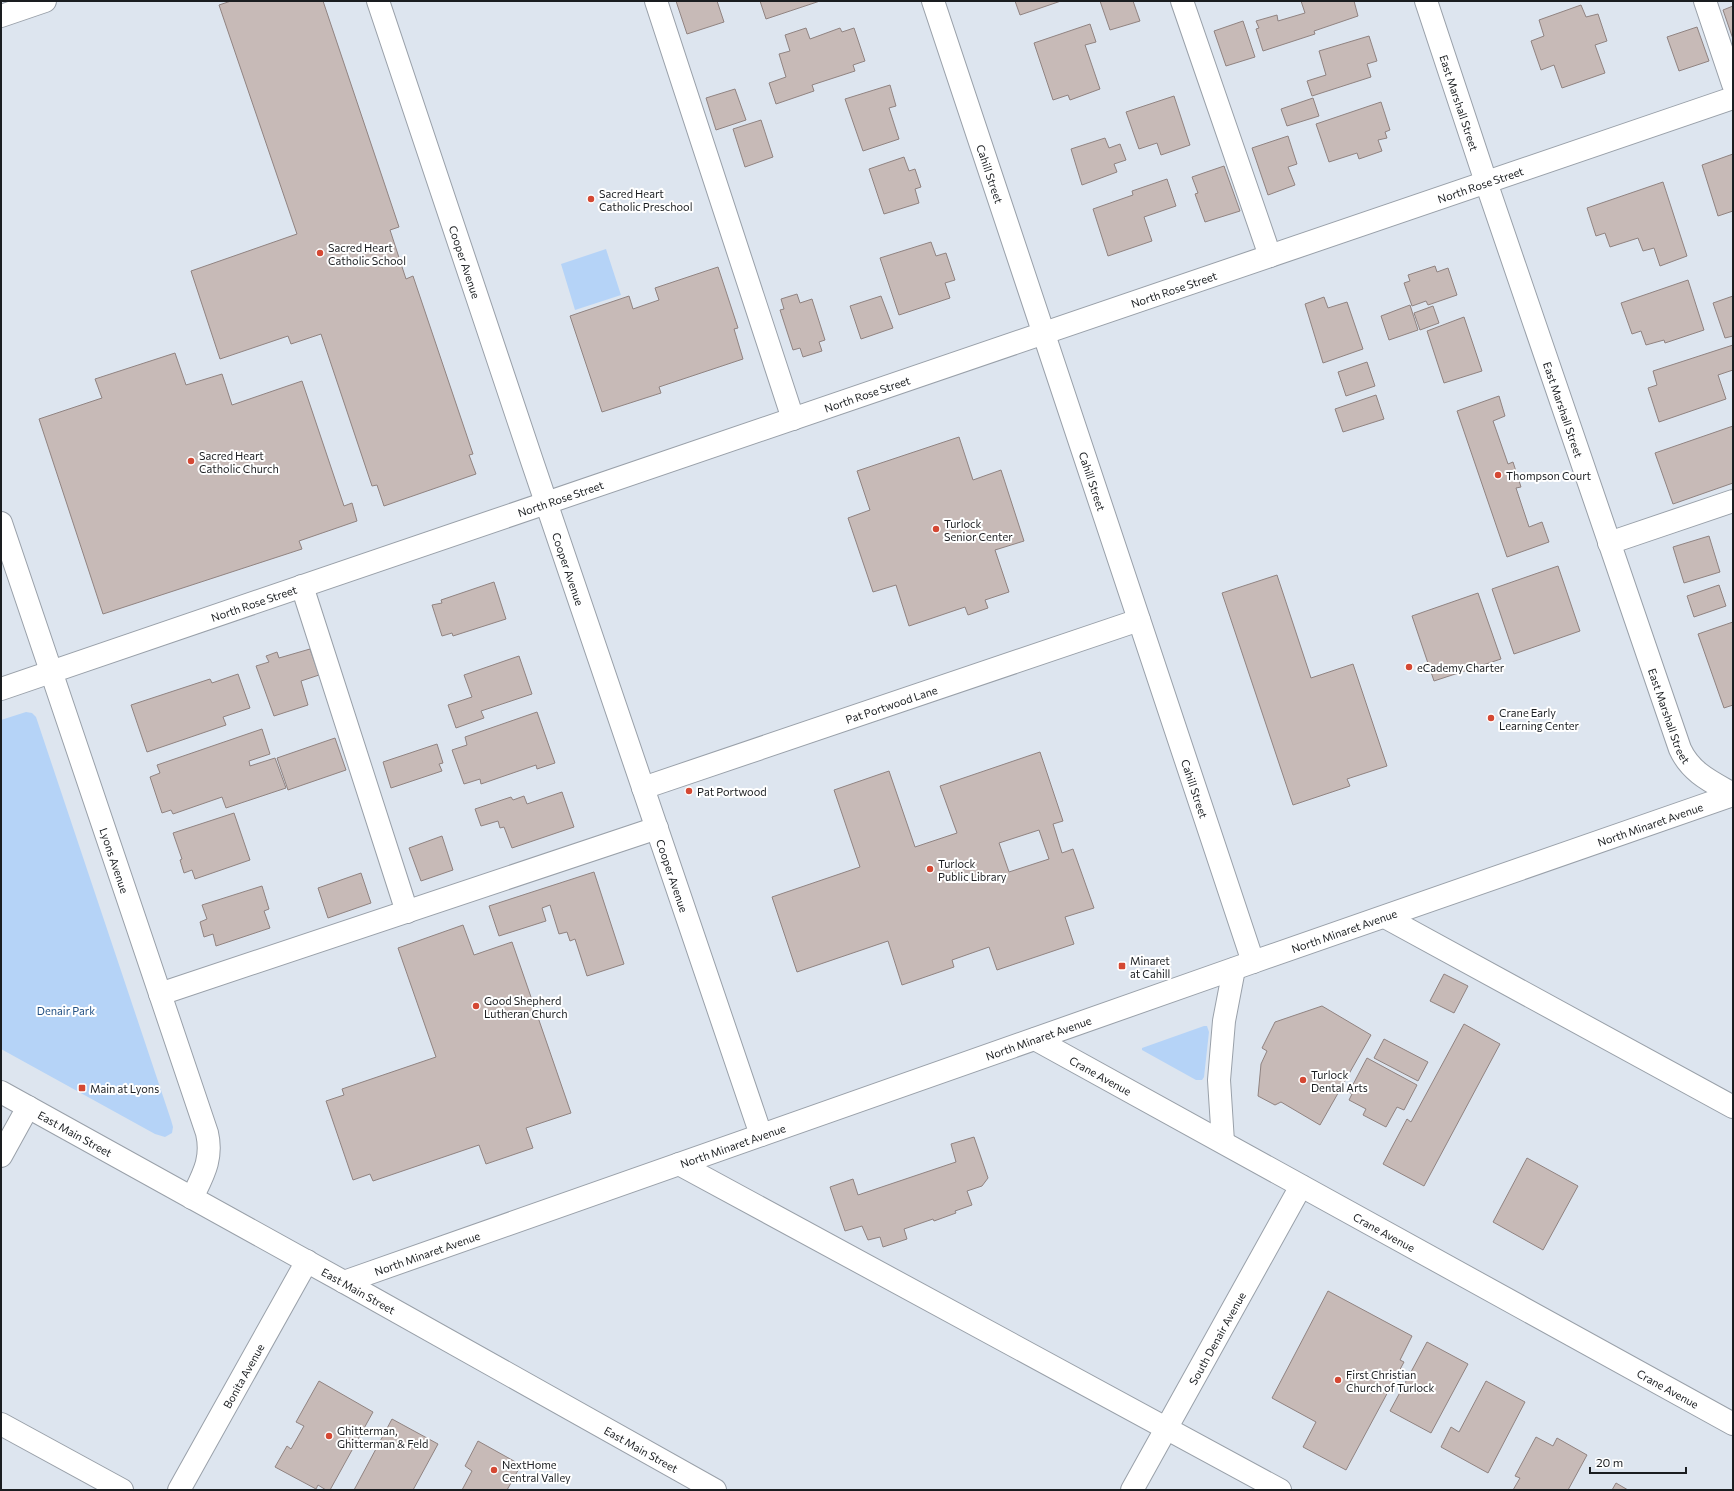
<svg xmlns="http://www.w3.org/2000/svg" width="1734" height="1491" font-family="Commissioner,sans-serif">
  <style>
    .green { fill: #b5d3f7 }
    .building { fill: #c7bab7; stroke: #908381; fill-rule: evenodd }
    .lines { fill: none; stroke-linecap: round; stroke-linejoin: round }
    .minor-casing { stroke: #99a0a9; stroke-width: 24 }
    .minor { stroke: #fff; stroke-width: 22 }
    .poi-dot { fill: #d44833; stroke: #fff; stroke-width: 1.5 }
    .labels { text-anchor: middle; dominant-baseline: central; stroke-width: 4; stroke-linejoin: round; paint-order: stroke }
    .street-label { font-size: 11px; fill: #1a1d20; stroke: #fff }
    .poi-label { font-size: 11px; fill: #1a1d20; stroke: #fff; text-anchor: start }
    .park-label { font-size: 11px; fill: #245285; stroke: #fff }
  </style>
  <rect width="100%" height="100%" fill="#dde5ef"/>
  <path class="green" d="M606,249L621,295L575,310L561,264Z
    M26,712L32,713L36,717L171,1120L173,1127L172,1133L165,1137L155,1134L1,1049V720Z
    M1204,1026H1207L1209,1032L1204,1077L1202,1080H1196L1142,1050V1048Z"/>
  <path class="building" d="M231,1H323L399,227L390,230L406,279L413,276L473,454L469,455L476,474L384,506L377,485L372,486L321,334L291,344L288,336L220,359L191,271L297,234L219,5Z
    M676,1H717L724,22L687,34Z
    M760,1H820L766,19Z
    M1015,1H1061L1020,15Z
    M1100,1H1133L1140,21L1110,30Z
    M1301,1H1354L1358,16L1314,31L1315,34L1263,51L1256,29L1259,28L1256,21L1277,15L1278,21L1305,13Z
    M1581,5L1586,17L1598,14L1607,41L1595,45L1605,73L1562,88L1554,65L1541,70L1531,41L1544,36L1539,20Z
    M1733,6V39L1723,10Z
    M1243,21L1255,57L1226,66L1214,31Z
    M1090,24L1096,42L1085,45L1100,89L1070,100L1068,95L1053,100L1034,43Z
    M1697,27L1709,61L1679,71L1667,37Z
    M806,28L810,39L840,28L842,32L854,28L865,61L853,65L855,71L812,85L814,91L776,104L769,83L786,77L779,54L790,51L785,35Z
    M1369,36L1377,61L1367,64L1371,77L1312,96L1307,81L1326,75L1319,51Z
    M890,85L896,106L889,108L899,139L863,151L845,99Z
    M735,89L746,120L716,130L706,98Z
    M1174,96L1190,145L1161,155L1157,143L1139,149L1126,112Z
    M1313,98L1319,116L1287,126L1281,109Z
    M1381,102L1390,130L1385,132L1387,138L1378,140L1382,151L1359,159L1357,153L1329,162L1316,124Z
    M761,120L773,157L745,167L733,129Z
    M1288,136L1297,164L1288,167L1295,185L1268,195L1252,148Z
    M1105,138L1109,148L1120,144L1126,160L1114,164L1117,172L1082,185L1071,149Z
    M1733,154V211L1718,216L1702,165Z
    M904,157L909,171L915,169L921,187L915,189L919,203L884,214L869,169Z
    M1224,166L1240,211L1205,222L1195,194L1198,193L1192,177Z
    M1167,179L1176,206L1144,217L1152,241L1108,256L1093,209L1133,195L1132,191Z
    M1663,182L1687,256L1660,266L1654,248L1643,251L1638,238L1610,247L1605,233L1596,236L1587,208Z
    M931,242L936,256L946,253L955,280L945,283L950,298L899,315L880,258Z
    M1435,266L1437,272L1448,268L1457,295L1428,305L1426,301L1412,306L1404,283L1410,281L1408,275Z
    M718,267L738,328L734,329L743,359L659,387L661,393L602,412L570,316L629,296L633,309L659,300L655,288Z
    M1688,280L1704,330L1665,343L1664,340L1646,345L1641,331L1632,334L1621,303Z
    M797,294L800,303L812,299L825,340L819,342L822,351L803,357L800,348L793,350L780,310L784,309L781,299Z
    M881,296L893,328L861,339L850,306Z
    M1733,296V336L1725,338L1713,303Z
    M1324,297L1328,308L1347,302L1363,349L1323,363L1305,304Z
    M1410,305L1418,330L1389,340L1381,316Z
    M1433,306L1439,323L1420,330L1414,313Z
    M1464,317L1482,371L1444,383L1427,331Z
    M1733,345V370L1718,375L1726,399L1659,422L1648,388L1657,385L1653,371Z
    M175,353L186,385L222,374L232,405L302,381L344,506L352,503L357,521L299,541L302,549L103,614L39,419L102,398L95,379Z
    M1367,362L1375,386L1346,396L1338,372Z
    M1376,395L1384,419L1343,432L1335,409Z
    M1499,396L1505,416L1493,421L1508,464L1513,462L1521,487L1516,488L1529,527L1542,522L1549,542L1507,557L1457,411Z
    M1733,426V483L1673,504L1655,453Z
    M959,437L973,480L1001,470L1024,541L995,550L1009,592L985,600L988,608L968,615L965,607L909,626L896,585L873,592L848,518L870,510L857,471Z
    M1709,536L1720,572L1684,583L1673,547Z
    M1558,566L1580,631L1514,654L1492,589Z
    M1277,575L1311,678L1353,664L1387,766L1347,779L1350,786L1293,805L1222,593Z
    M494,582L506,619L453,636L452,633L442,636L432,605L442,603L441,600Z
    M1719,585L1726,606L1694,617L1687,596Z
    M1478,593L1501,659L1434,681L1412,616Z
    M1733,622V705L1724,708L1698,634Z
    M310,649L319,675L301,681L308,705L274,716L256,666L269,662L266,656L277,652L279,658Z
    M519,656L532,694L481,711L484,718L456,728L448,705L472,697L464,675Z
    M238,674L250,708L223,717L226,725L147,752L131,705L210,679L212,683Z
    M537,712L555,763L537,769L536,765L481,784L480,779L464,784L452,750L467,745L465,737Z
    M262,729L270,754L249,761L250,766L275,758L286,788L226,808L222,797L173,814L171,810L162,813L150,777L160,773L157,765Z
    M335,738L346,770L288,790L277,758Z
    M437,744L443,763L439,764L442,771L391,788L383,762Z
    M1040,752L1063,821L1053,824L1062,853L1073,849L1094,908L1065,917L1074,944L997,970L989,947L952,960L954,967L902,985L888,941L797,972L772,897L860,867L834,790L889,771L915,847L957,833L940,786ZM1039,830L1049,859L1009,872L999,843Z
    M562,792L574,827L512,848L504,827L500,828L498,821L481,826L475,809L511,797L513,800L524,796L527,804Z
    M234,813L250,860L195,879L192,870L184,873L180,860L182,859L173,833Z
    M442,836L453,870L421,881L409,848Z
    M594,872L624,964L587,976L575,939L570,941L567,932L559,934L550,905L542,908L546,921L499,936L489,906Z
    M361,873L371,903L328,918L318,888Z
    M262,886L269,909L264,911L270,928L216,946L213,934L204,937L200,922L207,919L202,905Z
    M463,925L474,955L512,942L571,1113L526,1128L533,1148L486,1164L479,1145L373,1181L370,1174L353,1180L326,1101L344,1095L342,1089L436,1057L398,948Z
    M1444,974L1468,986L1454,1013L1430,1001Z
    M1322,1006L1371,1035L1320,1125L1281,1102L1275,1105L1258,1096L1261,1064L1267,1051L1262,1048L1275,1022Z
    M1464,1024L1500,1044L1424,1186L1383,1164L1407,1119L1411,1122Z
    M1384,1039L1428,1062L1418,1081L1374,1058Z
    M1367,1058L1417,1085L1404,1110L1397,1107L1386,1127L1363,1115L1366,1109L1349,1100L1352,1094L1349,1092Z
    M974,1137L988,1178L982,1186L967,1191L972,1205L955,1211L956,1213L934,1221L933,1219L904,1229L907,1239L883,1247L880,1237L868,1240L862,1226L845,1231L830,1187L853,1179L858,1195L956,1162L951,1144Z
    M1527,1158L1578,1186L1543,1250L1493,1222Z
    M1328,1291L1412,1336L1400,1360L1404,1362L1346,1470L1303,1447L1316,1422L1272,1398Z
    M1427,1342L1468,1364L1431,1433L1390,1411Z
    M319,1381L373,1412L330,1490H326L318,1485L316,1489L275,1467L287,1446L291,1449L304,1426L296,1422Z
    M1486,1381L1525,1402L1488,1473L1441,1447L1451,1427L1459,1432Z
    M392,1419L438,1444L413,1490H354Z
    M1536,1437L1553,1446L1557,1438L1587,1455L1568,1490H1513L1520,1478L1515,1476Z
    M478,1441L521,1465L507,1490H462L472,1471L465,1466Z
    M1616,1483L1628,1490H1612Z"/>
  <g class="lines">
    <g class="minor-casing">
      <g id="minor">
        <path id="s1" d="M378,1L532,461L761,1135"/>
        <path d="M656,1L793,419"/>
        <path id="s2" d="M933,1L1253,962"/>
        <path d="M1182,1L1270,256"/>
        <path id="s3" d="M1426,1L1486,182L1680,749C1691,773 1712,782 1733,794"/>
        <path d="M1705,1L1733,84"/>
        <path d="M1,16L45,1"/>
        <path id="s4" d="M1,523L207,1133C213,1159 203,1175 192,1198"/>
        <path d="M1609,543L1733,501"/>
        <path d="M302,586L407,912"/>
        <path id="s5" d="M1,689L1733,98"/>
        <path id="s6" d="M643,788L1139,620"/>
        <path d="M1385,917L1733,1107"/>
        <path d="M160,994L657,828"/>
        <path id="s7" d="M1035,1039L1733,1424"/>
        <path id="s8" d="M1,1092L344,1282L715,1490"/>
        <path d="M1223,1142L1219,1080L1224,1021L1234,969"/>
        <path d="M1,1156L28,1107"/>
        <path d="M679,1164L1280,1490"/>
        <path id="s9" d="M344,1282L1253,962L1733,795"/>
        <path d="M1,1424L122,1490"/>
        <path id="s10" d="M179,1490L307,1261"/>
        <path id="s11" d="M1132,1490L1301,1186"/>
      </g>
    </g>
    <use href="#minor" class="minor"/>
  </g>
  <g class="poi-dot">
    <circle cx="591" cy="199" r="4"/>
    <circle cx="320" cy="253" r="4"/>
    <circle cx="191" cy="461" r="4"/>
    <circle cx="1498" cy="475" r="4"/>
    <circle cx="936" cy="529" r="4"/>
    <circle cx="1409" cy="667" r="4"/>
    <circle cx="1491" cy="718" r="4"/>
    <circle cx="689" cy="791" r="4"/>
    <circle cx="930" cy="869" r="4"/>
    <rect x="1118" y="962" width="8" height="8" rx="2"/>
    <circle cx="476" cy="1006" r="4"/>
    <circle cx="1303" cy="1080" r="4"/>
    <rect x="78" y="1084" width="8" height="8" rx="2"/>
    <circle cx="1338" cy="1380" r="4"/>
    <circle cx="329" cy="1436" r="4"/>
    <circle cx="494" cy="1470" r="4"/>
  </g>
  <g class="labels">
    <g class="street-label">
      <text stroke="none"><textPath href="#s3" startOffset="107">East Marshall Street</textPath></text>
      <text stroke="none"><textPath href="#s2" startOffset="182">Cahill Street</textPath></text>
      <text stroke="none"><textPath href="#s5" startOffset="1563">North Rose Street</textPath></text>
      <text stroke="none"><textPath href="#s1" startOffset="275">Cooper Avenue</textPath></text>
      <text stroke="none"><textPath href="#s5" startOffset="1239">North Rose Street</textPath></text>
      <text stroke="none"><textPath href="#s5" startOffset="915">North Rose Street</textPath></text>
      <text stroke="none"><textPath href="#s3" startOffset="431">East Marshall Street</textPath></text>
      <text stroke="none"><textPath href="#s2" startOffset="506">Cahill Street</textPath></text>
      <text stroke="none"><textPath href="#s5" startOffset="591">North Rose Street</textPath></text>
      <text stroke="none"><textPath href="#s1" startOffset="599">Cooper Avenue</textPath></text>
      <text stroke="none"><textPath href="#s5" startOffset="267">North Rose Street</textPath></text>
      <text stroke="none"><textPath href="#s6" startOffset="262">Pat Portwood Lane</textPath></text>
      <text stroke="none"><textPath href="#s3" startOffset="755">East Marshall Street</textPath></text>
      <text stroke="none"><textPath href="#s2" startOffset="830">Cahill Street</textPath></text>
      <text stroke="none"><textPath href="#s9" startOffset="1384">North Minaret Avenue</textPath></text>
      <text stroke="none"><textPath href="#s4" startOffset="356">Lyons Avenue</textPath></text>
      <text stroke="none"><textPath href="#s1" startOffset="923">Cooper Avenue</textPath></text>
      <text stroke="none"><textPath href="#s9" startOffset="1060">North Minaret Avenue</textPath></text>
      <text stroke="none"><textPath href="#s9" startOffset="736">North Minaret Avenue</textPath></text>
      <text stroke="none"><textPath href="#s7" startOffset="75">Crane Avenue</textPath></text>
      <text stroke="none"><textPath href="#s8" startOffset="85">East Main Street</textPath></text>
      <text stroke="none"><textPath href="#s9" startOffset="412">North Minaret Avenue</textPath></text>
      <text stroke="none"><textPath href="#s7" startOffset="399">Crane Avenue</textPath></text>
      <text stroke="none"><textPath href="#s9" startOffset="88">North Minaret Avenue</textPath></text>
      <text stroke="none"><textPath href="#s8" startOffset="409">East Main Street</textPath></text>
      <text stroke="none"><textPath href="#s11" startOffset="174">South Denair Avenue</textPath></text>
      <text stroke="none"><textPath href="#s10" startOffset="131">Bonita Avenue</textPath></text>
      <text stroke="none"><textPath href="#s7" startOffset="723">Crane Avenue</textPath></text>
      <text stroke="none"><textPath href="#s8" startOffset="733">East Main Street</textPath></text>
    </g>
    <g class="poi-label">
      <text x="599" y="193">Sacred Heart<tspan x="599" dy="13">Catholic Preschool</tspan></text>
      <text x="328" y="247">Sacred Heart<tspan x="328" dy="13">Catholic School</tspan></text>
      <text x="199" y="455">Sacred Heart<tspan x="199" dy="13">Catholic Church</tspan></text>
      <text x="1506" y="475">Thompson Court</text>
      <text x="944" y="523">Turlock<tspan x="944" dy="13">Senior Center</tspan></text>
      <text x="1417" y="667">eCademy Charter</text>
      <text x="1499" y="712">Crane Early<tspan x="1499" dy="13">Learning Center</tspan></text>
      <text x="697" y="791">Pat Portwood</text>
      <text x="938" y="863">Turlock<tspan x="938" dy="13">Public Library</tspan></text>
      <text x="1130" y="960">Minaret<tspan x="1130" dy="13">at Cahill</tspan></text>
      <text x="484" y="1000">Good Shepherd<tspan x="484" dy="13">Lutheran Church</tspan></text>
      <text x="1311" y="1074">Turlock<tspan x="1311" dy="13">Dental Arts</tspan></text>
      <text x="90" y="1088">Main at Lyons</text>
      <text x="1346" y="1374">First Christian<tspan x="1346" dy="13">Church of Turlock</tspan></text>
      <text x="337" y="1430">Ghitterman,<tspan x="337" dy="13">Ghitterman &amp; Feld</tspan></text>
      <text x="502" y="1464">NextHome<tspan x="502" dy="13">Central Valley</tspan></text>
    </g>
    <g class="park-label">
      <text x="66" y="1010">Denair Park</text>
    </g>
  </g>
  <rect width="1734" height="1491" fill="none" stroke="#1a1d20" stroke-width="4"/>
  <path d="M1590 1467v6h96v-6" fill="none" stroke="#1a1d20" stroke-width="2"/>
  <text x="1596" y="1467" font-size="12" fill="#1a1d20" stroke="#ffffff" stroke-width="3" paint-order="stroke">20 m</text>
</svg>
